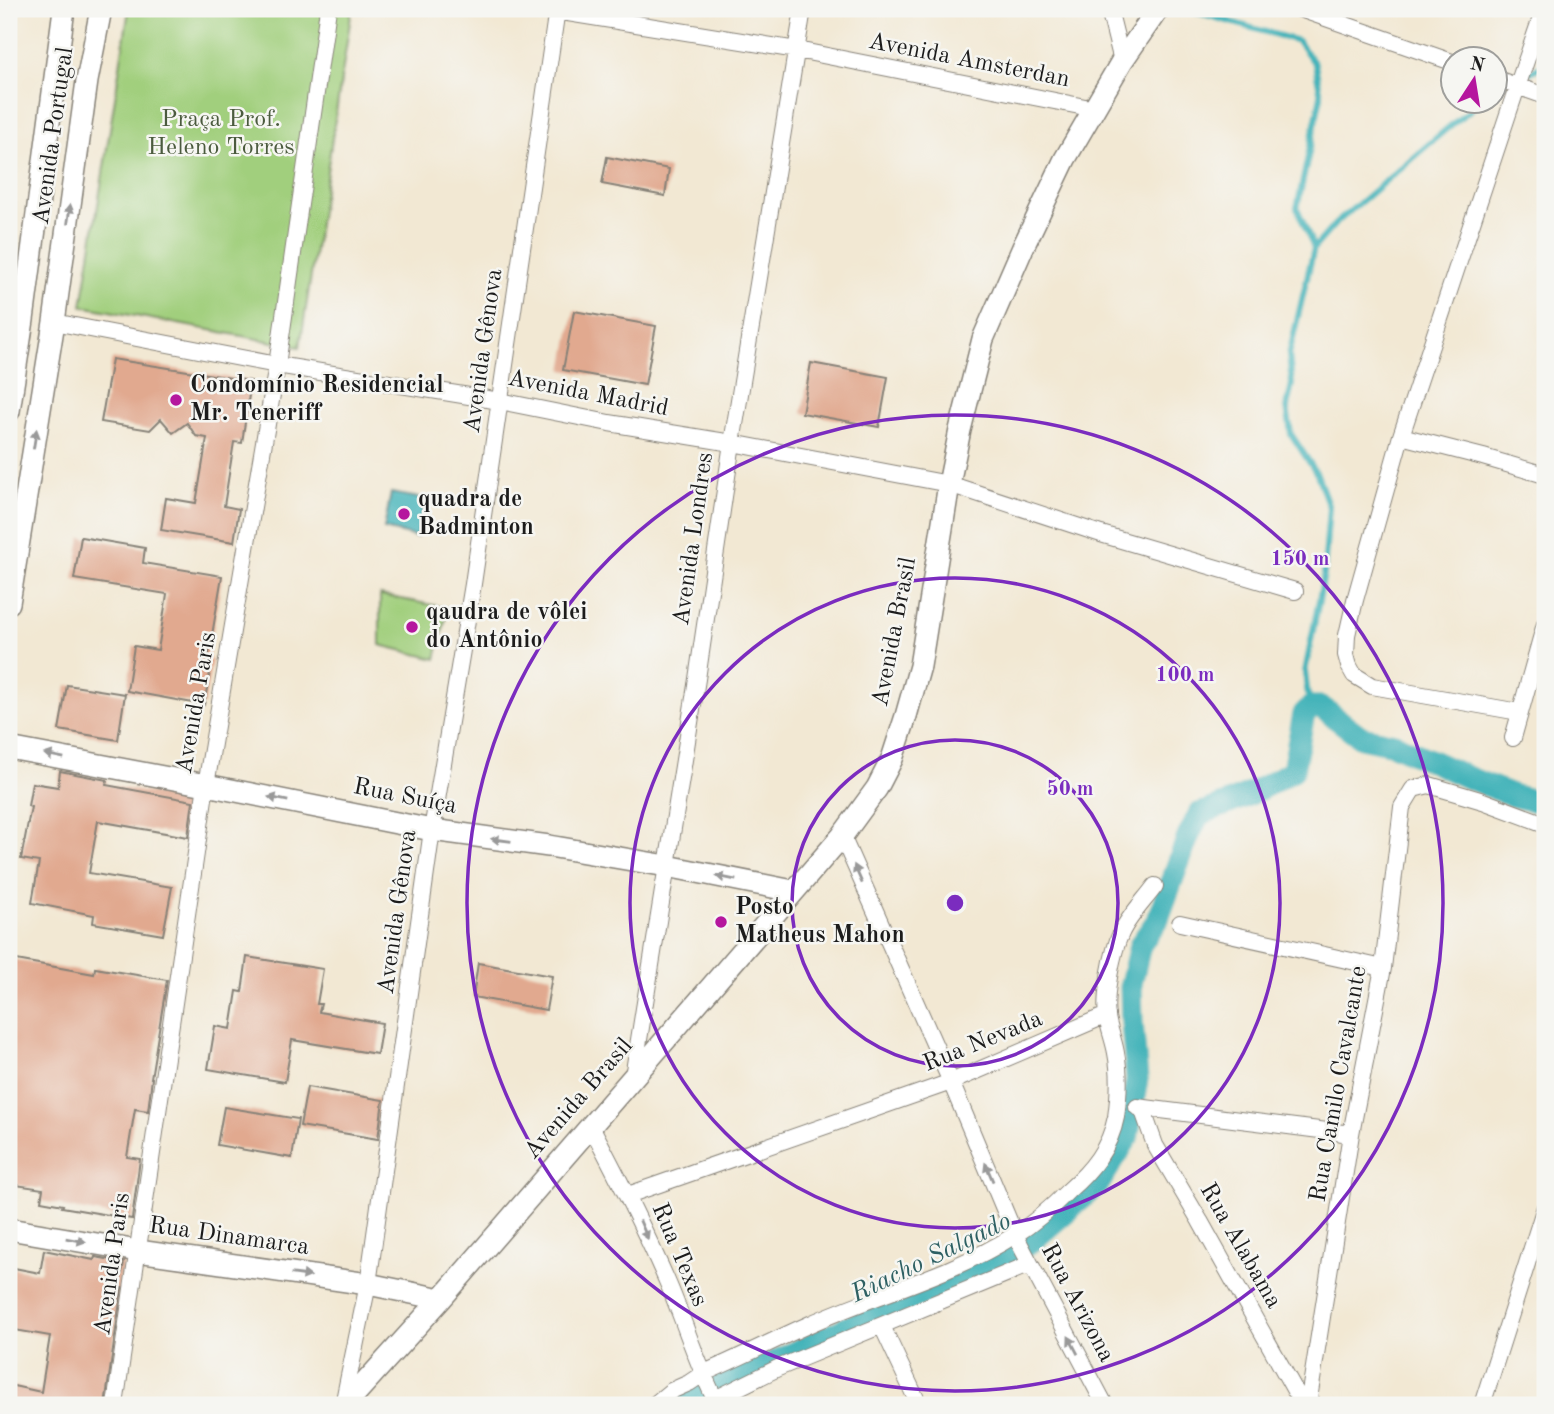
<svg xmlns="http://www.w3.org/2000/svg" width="1554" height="1414" font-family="'Old Standard TT',serif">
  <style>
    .green { fill: #a1cf7d; stroke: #5e764c; stroke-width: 2 }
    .water { fill: #44b4ba; stroke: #30686b; stroke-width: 2 }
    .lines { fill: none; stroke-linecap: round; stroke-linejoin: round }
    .stream { stroke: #44b4ba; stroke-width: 6 }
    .canal { stroke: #44b4ba; stroke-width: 23 }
    .building { fill: #e1a98f }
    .minor-casing { stroke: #878278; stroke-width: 18 }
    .tertiary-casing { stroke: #878278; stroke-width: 24 }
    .minor { stroke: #fff; stroke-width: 16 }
    .tertiary { stroke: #fff; stroke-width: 21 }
    .oneway { fill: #999 }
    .ring { fill: none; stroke: #7b2cbf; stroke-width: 3.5 }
    .poi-dot { fill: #b5179e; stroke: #f6f6f2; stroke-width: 2.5 }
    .labels { text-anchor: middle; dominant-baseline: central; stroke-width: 5; stroke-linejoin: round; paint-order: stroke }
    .street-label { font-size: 24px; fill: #1c1c1c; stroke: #f6f6f2 }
    .park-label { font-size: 24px; fill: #4b5b3e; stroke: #f6f6f2 }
    .poi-label { font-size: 24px; font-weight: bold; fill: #1c1c1c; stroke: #f6f6f2; text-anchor: start }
    .water-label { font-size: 26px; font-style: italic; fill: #2e6063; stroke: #f6f6f2 }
    .centre { fill: #7b2cbf; stroke: #f6f6f2; stroke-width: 3.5 }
    .ring-label { font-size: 21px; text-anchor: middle; font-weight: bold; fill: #7b2cbf; stroke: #f6f6f2; stroke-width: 5; stroke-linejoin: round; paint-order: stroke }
  </style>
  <rect width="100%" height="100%" fill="#f6f6f2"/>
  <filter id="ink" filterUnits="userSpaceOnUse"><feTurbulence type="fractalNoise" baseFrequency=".0143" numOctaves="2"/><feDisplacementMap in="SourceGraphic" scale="14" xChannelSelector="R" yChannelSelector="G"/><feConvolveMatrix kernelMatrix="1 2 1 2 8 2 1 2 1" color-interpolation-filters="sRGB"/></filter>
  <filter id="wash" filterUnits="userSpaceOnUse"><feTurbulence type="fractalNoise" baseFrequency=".00686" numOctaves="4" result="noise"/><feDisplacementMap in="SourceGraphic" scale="28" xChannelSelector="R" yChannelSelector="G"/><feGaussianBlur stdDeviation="1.57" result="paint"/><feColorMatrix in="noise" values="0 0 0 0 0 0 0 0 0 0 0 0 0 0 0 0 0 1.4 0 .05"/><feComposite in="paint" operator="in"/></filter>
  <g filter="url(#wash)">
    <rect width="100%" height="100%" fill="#f2e8d3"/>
    <path class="green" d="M129,9H352L300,347L82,306Z
      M380,595L448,608L436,659L380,645Z"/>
    <path class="water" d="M391,493L425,499L417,537L384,529Z"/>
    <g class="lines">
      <path class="stream" d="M1185,9L1298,41L1315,64L1321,96L1297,208L1314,248L1289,355L1292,384L1287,407L1291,434L1317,474L1329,507L1324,574L1305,672L1307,689L1311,707
        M1531,72L1545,64
        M1314,248L1335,224L1450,126L1479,103"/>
      <path class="canal" d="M678,1405L703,1392L770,1364L861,1321L1005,1258L1032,1241L1099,1183L1127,1138L1137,1079L1132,1022L1131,984L1140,945L1157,921L1188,837L1199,814C1235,802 1261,790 1293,770L1304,714L1311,707H1321L1361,737L1394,744L1469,778L1514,796L1545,803"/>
    </g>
    <g id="blocks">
      <path class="building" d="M607,157L669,169L665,196L602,184Z
        M574,311L656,326L645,385L563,370Z
        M112,359L251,381L242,443L234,442L224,506L239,509L234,542L161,530L166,498L196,503L207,438L196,436L187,423L173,433L161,419L150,430L101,422Z
        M811,363L888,377L879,427L802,413Z
        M81,537L145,548L143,563L222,576L208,659L212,660L204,705L127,691L134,646L158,650L167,594L74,579Z
        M67,685L125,694L118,740L59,730Z
        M60,771L107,780L106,785L193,801L188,837L98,821L89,873L172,887L163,935L93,923L94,915L32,903L39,862L21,859L31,807L28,806L32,783L58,787Z
        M247,957L323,969L317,1004H321L319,1012L382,1023L377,1054L292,1040L285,1082L208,1069L215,1026L231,1029L237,991L242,992Z
        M11,959L94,974L95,968L167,980L151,1078H152L148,1111L135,1109L127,1157L140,1159L132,1219L62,1207L63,1205L41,1201L43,1189L9,1184V973Z
        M478,963L552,976L546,1010L473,997Z
        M307,1087L383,1100L378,1139L300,1126Z
        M224,1107L298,1119L292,1158L217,1145Z
        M44,1250L94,1260L95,1257L124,1262L119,1288H122L105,1405H9V1385L41,1392L50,1336L9,1329V1267L40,1273Z"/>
    </g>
  </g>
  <g filter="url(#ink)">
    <use href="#blocks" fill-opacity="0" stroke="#878278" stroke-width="2"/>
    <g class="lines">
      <g class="minor-casing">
        <path id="minor" d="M543,9L797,50L1095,109
          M1109,9L1122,61
          M1300,9L1452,62
          M1494,78L1545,96
          M9,318L23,320
          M54,322L277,365L500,401L609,423L732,443L949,484L1101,534L1295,591
          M1401,436L1483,457L1545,475
          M1519,712L1372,686L1354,675L1349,666L1346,655L1347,635L1355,600L1401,436L1517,87L1544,9
          M1513,738L1545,624
          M842,836L951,1082L1015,1235L1105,1405
          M1180,923L1383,968
          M633,1077L697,679L732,443L803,9
          M1137,1107L1351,1134
          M1142,1108L1155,1145L1200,1221L1303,1405
          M591,1126C618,1177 644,1228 667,1281C685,1322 697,1366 718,1405
          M628,1195L951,1082L1107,1015
          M882,1326L919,1405
          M715,1399L778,1368L1030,1264
          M115,1405L206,785L277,365L328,9
          M343,1405L368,1284L432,830L473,584L557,9
          M654,1405L671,1391L689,1383L704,1373C739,1358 774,1340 810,1324C877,1294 952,1275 1015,1235C1034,1223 1052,1207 1068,1191C1091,1171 1110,1148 1116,1117C1119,1096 1120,1073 1116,1053C1114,1041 1109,1029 1107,1017C1104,996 1112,952 1121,933C1129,916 1144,901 1155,886
          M1308,1405L1351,1134L1383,968L1402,807L1413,789L1429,785L1483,801L1545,824
          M1482,1405L1545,1207"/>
      </g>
      <g class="tertiary-casing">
        <path id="tertiary" d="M9,411L23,320L64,9
          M9,603L54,322L87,81L101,9
          M9,748L206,785L432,830L549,846L667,866L793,891
          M9,1229L138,1251L368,1284L441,1299
          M345,1405L441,1299L842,836L877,788L892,759L906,716L920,666L949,484L960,430L983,339L1024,245L1065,159L1122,61L1158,9"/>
      </g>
      <use href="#minor" class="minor"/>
      <use href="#tertiary" class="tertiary"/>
    </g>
    <defs><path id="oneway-solid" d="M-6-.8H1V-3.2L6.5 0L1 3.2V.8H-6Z" transform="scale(1.75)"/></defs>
    <g class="oneway">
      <use href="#oneway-solid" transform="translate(69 214) rotate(-82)"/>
      <use href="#oneway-solid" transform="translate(35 439) rotate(-81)"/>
      <use href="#oneway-solid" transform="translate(54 756) rotate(-169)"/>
      <use href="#oneway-solid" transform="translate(278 799) rotate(-169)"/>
      <use href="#oneway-solid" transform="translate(501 840) rotate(-172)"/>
      <use href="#oneway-solid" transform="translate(858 874) rotate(-114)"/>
      <use href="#oneway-solid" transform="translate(726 878) rotate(-169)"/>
      <use href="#oneway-solid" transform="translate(989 1172) rotate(-113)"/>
      <use href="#oneway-solid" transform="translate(644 1230) rotate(66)"/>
      <use href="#oneway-solid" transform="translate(76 1240) rotate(10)"/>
      <use href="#oneway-solid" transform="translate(301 1275) rotate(8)"/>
      <use href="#oneway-solid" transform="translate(1073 1345) rotate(-118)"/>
    </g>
  </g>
  <g class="ring">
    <circle cx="955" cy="903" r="163"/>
    <circle cx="955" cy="903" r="325"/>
    <circle cx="955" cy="903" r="488"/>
  </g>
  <g class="poi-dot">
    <circle cx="176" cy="400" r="7"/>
    <circle cx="404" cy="514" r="7"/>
    <circle cx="412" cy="627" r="7"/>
    <circle cx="721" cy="922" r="7"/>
  </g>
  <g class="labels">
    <g class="street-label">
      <text transform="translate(969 61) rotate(11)">Avenida Amsterdan</text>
      <text transform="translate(54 136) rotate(-82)">Avenida Portugal</text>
      <text transform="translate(484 351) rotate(-82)">Avenida Gênova</text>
      <text transform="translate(588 394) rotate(11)">Avenida Madrid</text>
      <text transform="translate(694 539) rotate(-82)">Avenida Londres</text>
      <text transform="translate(895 632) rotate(-79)">Avenida Brasil</text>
      <text transform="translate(197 703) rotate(-80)">Avenida Paris</text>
      <text transform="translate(405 797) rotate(11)">Rua Suíça</text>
      <text transform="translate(398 912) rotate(-82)">Avenida Gênova</text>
      <text transform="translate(983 1042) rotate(-22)">Rua Nevada</text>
      <text transform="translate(1339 1084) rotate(-80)">Rua Camilo Cavalcante</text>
      <text transform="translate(579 1099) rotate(-49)">Avenida Brasil</text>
      <text transform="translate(229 1237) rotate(8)">Rua Dinamarca</text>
      <text transform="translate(1240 1246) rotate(60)">Rua Alabama</text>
      <text transform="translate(679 1255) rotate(67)">Rua Texas</text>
      <text transform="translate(113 1264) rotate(-82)">Avenida Paris</text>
      <text transform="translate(1077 1303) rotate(62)">Rua Arizona</text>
    </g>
    <g class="park-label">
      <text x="221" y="120">Praça Prof.<tspan x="221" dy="28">Heleno Torres</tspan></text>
    </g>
    <g class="poi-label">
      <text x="190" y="386">Condomínio Residencial<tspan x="190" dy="28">Mr. Teneriff</tspan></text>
      <text x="418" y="500">quadra de<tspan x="418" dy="28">Badminton</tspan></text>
      <text x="426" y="613">qaudra de vôlei<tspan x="426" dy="28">do Antônio</tspan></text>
      <text x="735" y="908">Posto<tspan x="735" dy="28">Matheus Mahon</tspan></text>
    </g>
    <g class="water-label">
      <text transform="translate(931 1258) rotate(-26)">Riacho Salgado</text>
    </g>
  </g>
  <circle cx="955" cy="903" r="10" class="centre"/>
  <g class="ring-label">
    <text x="1300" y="565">150 m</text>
    <text x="1185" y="681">100 m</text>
    <text x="1070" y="795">50 m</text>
  </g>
  <rect width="1554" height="1414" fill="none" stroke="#f6f6f2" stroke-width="35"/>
  <g transform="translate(1474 80) rotate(12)"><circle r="33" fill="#f6f6f2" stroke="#9f9f9c" stroke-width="2"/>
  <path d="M0-5L12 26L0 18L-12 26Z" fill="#b5179e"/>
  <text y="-10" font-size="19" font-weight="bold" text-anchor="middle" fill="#1c1c1c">N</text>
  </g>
</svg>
